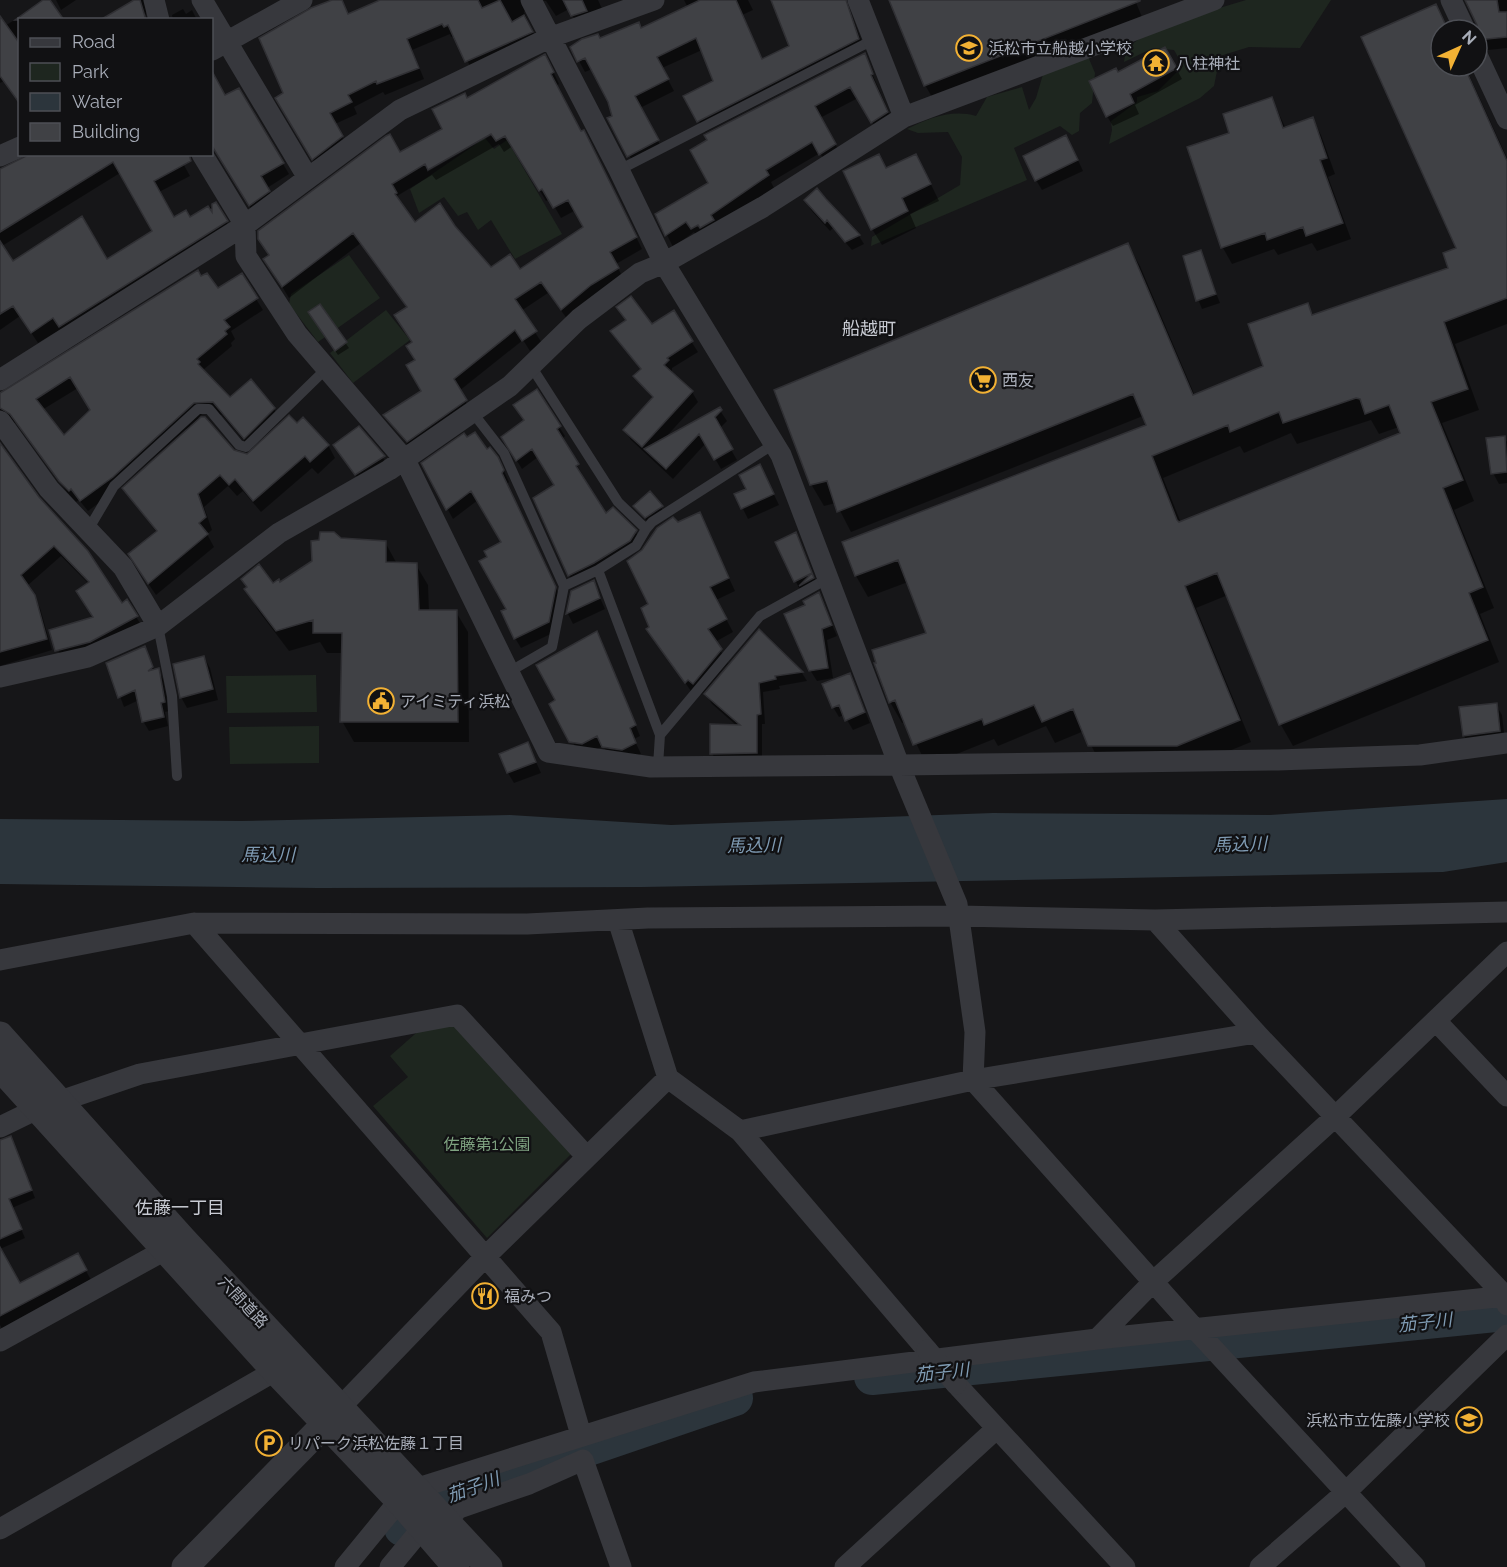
<svg xmlns="http://www.w3.org/2000/svg" width="1507" height="1567" font-family="Raleway,'Noto Sans JP',sans-serif">
  <style>
    .green { fill: #1e261f }
    .water { fill: #2c353c }
    .shadow { fill: #0007; fill-rule: evenodd }
    .lines { fill: none; stroke-linecap: round; stroke-linejoin: round }
    .river { stroke: #2c353c; stroke-width: 36 }
    .building { fill: #404145; stroke: #303034; stroke-width: 1.5; fill-rule: evenodd }
    .service { stroke: #37383d; stroke-width: 10 }
    .minor { stroke: #37383d; stroke-width: 21 }
    .tertiary { stroke: #37383d; stroke-width: 27 }
    .minor-bridge { stroke: #37383d; stroke-width: 21 }
    .labels { text-anchor: middle; dominant-baseline: central; stroke-width: 4.5; stroke-linejoin: round; paint-order: stroke }
    .poi-label { font-size: 16px; fill: #a8adb8; stroke: #111113; text-anchor: start }
    .park-label { font-size: 16px; fill: #7fa381; stroke: #111113 }
    .street-label { font-size: 16px; fill: #a8adb8; stroke: #111113 }
    .neighbourhood-label { font-size: 18px; fill: #c9ccd4; stroke: #111113 }
    .water-label { font-size: 18px; font-style: italic; fill: #7f9bb3; stroke: #111113 }
  </style>
  <rect width="100%" height="100%" fill="#161618"/>
  <path class="green" d="M1246,0H1331L1300,48L1249,47L1220,56L1214,86L1200,98L1109,144L1112,130L1111,121L1137,102V97L1158,91L1183,66L1174,50L1153,48L1124,62L1126,49L1153,28Z
    M1087,54L1095,73L1092,103L1080,113L1079,131L1072,135L1060,126L1014,148L1027,180L871,246L872,237L960,185L962,157L948,132L918,133L907,129C929,118 952,109 976,116L987,97L1022,87L1029,110L1036,98L1044,71Z
    M485,138L494,149L507,140L562,234L515,259L491,220L478,230L467,212L458,216L444,197L419,213L410,189Z
    M349,255L380,298L318,342L289,304L291,294Z
    M386,310L410,340L353,383L330,353Z
    M316,675L317,712L227,713L226,676Z
    M319,726V763L230,764L229,727Z
    M457,1021L575,1150L487,1238L373,1106L408,1077L390,1056L423,1027Z"/>
  <path class="water" d="M1507,799V862L1443,872L642,887L318,888L0,884V819L241,821L510,815L671,825L993,813L1270,815Z"/>
  <path class="shadow" d="M46,0H48L20,20L18,101L4,81L0,83V29Z
    M56,0H76L61,10Z
    M137,0H143L146,4V14L141,20Z
    M336,0H340L348,16L384,0H532L524,12L538,43L473,72L455,36L451,37L450,34L412,50L424,79L385,95L383,92L354,107L357,114L335,124L348,148L319,170L277,98L285,94Z
    M540,0H598L604,13L579,27L569,9L556,16L546,1Z
    M684,0H748L753,10L742,15L762,60L791,46L773,0H846L865,50L705,132L685,97L715,82L702,50L662,68L674,91L640,108L664,152L634,167L609,101L592,69L585,72L579,61L600,40L622,44L688,8Z
    M890,0H1135L1144,22L936,104L925,85Z
    M1467,0H1507V48L1479,51L1477,46L1479,31Z
    M1436,6L1449,30H1441V66H1465L1507,158V324L1455,344L1479,410L1442,423L1474,501L1454,510L1494,608L1480,614L1499,662L1293,746L1281,725L1228,595L1196,608L1251,742L1190,767H1102L1084,731L1055,743L1046,726L998,746L994,739L927,766L906,722L902,723L890,702L928,633L908,582L868,597L856,576L844,543L1148,426L1143,416L851,532L836,503L824,506L811,484L1128,245L1140,266L1195,396L1265,367L1307,305L1314,316L1450,269L1458,249L1363,38ZM1371,420L1379,434L1399,427L1401,434L1181,523L1163,478L1240,446L1244,453L1291,433L1297,444Z
    M183,9L186,14L192,10L197,20H173L172,15Z
    M1165,49L1182,79L1135,105L1139,114L1113,126L1107,116L1117,74Z
    M864,55L894,124L879,133L858,98L820,118L842,156L827,165L820,153L771,182L774,188L699,240L694,232L673,247L657,215L710,184Z
    M551,67L559,84L556,86L581,133L590,143L642,249L616,264L624,280L568,320L548,293L521,311L542,343L530,351L523,340L459,391L472,412L414,453L385,415L423,391L408,308L361,243L289,298L272,270L400,154L444,130L467,100ZM497,129L499,131L427,172V169ZM499,144L504,152L513,146L546,201L550,199L561,218L576,210L585,227L519,271L491,269L454,227L414,224L397,196L432,175L436,180Z
    M217,83L225,97L239,90L289,174L267,188L275,203L256,217L212,145V86Z
    M1272,99L1286,129L1312,119L1321,135L1335,174L1328,177L1351,239L1317,251L1312,243L1278,255L1274,249L1232,264L1223,248L1189,148L1231,134Z
    M1072,147L1083,171L1042,190L1036,180Z
    M180,158L190,176L159,192L174,219H190L215,204L233,233L67,338L61,329L38,343L20,316L0,330V179L22,165ZM120,173L154,232L107,261L12,263L2,246Z
    M887,170L925,172L939,201L910,214L916,228L882,245L872,229Z
    M816,191L859,236L864,244L852,250L833,228L830,231L811,210L806,201Z
    M1200,252L1220,303L1202,309L1189,277Z
    M241,275L263,310L231,331L235,339L231,343L232,346L203,370L230,399L274,409L281,420L251,449L222,415L204,412L198,418H205L232,451L244,456L252,454L297,425L328,445L335,458L318,474L312,468L261,512L243,491L237,496L228,486L204,507L212,530L207,534L214,547L156,595L137,567L157,533L124,489L188,431L186,429L119,488L88,511L79,500L76,502L67,492L18,424L5,419L0,423V394L201,278L218,290ZM78,388L92,411L64,437L42,410Z
    M319,306L349,348L338,355L312,317Z
    M673,313L698,352L672,368V373L692,392L698,402L664,439L719,409L727,421L719,429L737,460L721,469L706,443L673,479L631,440L625,430L653,399L635,376L641,370L612,331L651,326Z
    M536,391L565,436L562,439L606,516L635,531L641,541L574,584L569,575L556,486L538,457L522,469L503,438L525,421Z
    M359,428L390,467L362,484L335,446Z
    M1504,437L1507,442V483L1499,484L1493,473Z
    M0,445L121,605L127,602L143,628L63,662L51,631L94,618L89,584L61,556L27,586L40,608L52,650L0,666Z
    M487,451L503,469L509,482L507,484L561,599L555,632L521,648L515,638L489,557L503,543L478,500L453,519L423,464Z
    M760,466L779,505L748,519L736,495L748,489Z
    M650,493L668,517L652,528L635,506Z
    M699,513L735,591L716,600L733,632L715,642L728,663L701,695L696,692L693,694L648,629L651,627L650,605L677,524Z
    M340,540L385,542L397,564L416,565L428,585L429,611L456,612L468,632L469,742H354L342,721L343,653H327L320,642L289,651L258,610L246,589L280,584Z
    M777,543H800L818,587L800,590Z
    M593,582L605,609L573,624L568,614L572,592Z
    M819,594L837,636L827,640L833,678L817,681L810,670L807,606Z
    M759,631L802,673L807,681L779,686L780,689L763,692L765,724H762V763H717L712,753L737,726L712,704L706,694Z
    M602,643L640,736L634,739L641,754L628,760L610,757L603,746L588,754L577,752L557,701Z
    M145,648L155,671L158,670L163,679L169,711L165,712L168,726L149,731L143,721L139,700L124,707L108,664Z
    M204,657L210,668L218,700L187,708L181,697Z
    M850,675L870,723L853,730L844,715L839,717L833,707Z
    M1496,705L1502,715L1505,741L1470,746L1464,736Z
    M528,744L541,773L514,783L508,773Z
    M0,1141L15,1146L35,1198L12,1208L25,1238L0,1249Z
    M0,1250L20,1284L77,1255L95,1287L5,1334L0,1325Z"/>
  <g class="lines">
    <path class="river" d="M872,1377L1507,1313
      M402,1528L436,1500L735,1398"/>
  </g>
  <path class="building" d="M43,0H50L64,20H15Z
    M134,0H140L146,20H100Z
    M332,0H342L348,14L380,0H478L482,8L500,0L512,22L524,15L533,32L465,62L448,25L444,27L442,24L407,39L419,68L377,84L376,81L348,95L352,102L330,113L343,136L312,160L275,98L283,93L259,38L311,8Z
    M563,0H582L587,11L571,16Z
    M700,0H736L762,59L789,46L771,0H846L859,39L697,122L683,96L713,81L696,38L657,57L669,79L635,96L659,140L627,157L607,118L612,116L608,102L585,58L577,62L570,47L582,39L598,34L600,38L639,22L641,28Z
    M889,0H1140V1L924,86Z
    M1465,0H1497L1499,12H1507V37L1477,40V25Z
    M1436,4L1448,30H1441V66H1464L1507,161V298L1444,322L1468,389L1431,402L1463,480L1443,488L1483,587L1469,593L1488,640L1279,725L1217,573L1185,586L1240,720L1177,746H1088L1073,709L1042,722L1034,705L984,725L982,719L913,745L895,700L889,703L874,663H876L872,650L926,633L898,560L855,576L842,542L1146,425L1133,394L837,512L827,481L810,485L774,390L1128,243L1193,395L1263,366L1248,324L1308,303L1312,315L1448,268L1443,253L1456,248L1361,37ZM1356,398L1360,399L1365,414L1389,405L1400,433L1179,522L1177,520L1152,456L1228,425L1230,432L1279,412L1283,423Z
    M0,16L20,44V104L0,76Z
    M1165,47L1177,68L1130,94L1134,103L1106,117L1089,81L1116,68L1118,72Z
    M865,53L873,74L871,75L888,112L871,123L850,87L815,106L836,144L819,155L812,142L766,170L769,175L711,215L714,220L700,228L698,225L691,229L686,222L665,236L655,214L708,183L690,150L707,140L704,135Z
    M545,54L554,72L551,74L581,131L584,130L637,237L610,252L619,268L591,285L561,310L541,282L515,299L537,331L522,341L515,330L454,379L467,400L407,442L383,415L421,391L406,365L415,360L406,346L412,342L394,315L407,307L353,233L282,287L263,259L269,255L258,239V231L386,136L390,134L400,152L442,129L432,109L465,93L467,98ZM491,134L496,141L505,136L539,191L542,189L553,208L568,200L583,227L520,269L510,254L491,267L455,226L440,203L415,222L395,194L397,193L392,184L425,164L428,170Z
    M212,71L225,95L239,88L284,163L261,176L270,191L249,206L212,146Z
    M1272,97L1283,128L1313,117L1327,158L1320,160L1343,223L1306,236L1303,227L1267,240L1265,233L1221,248L1187,147L1229,133L1223,114Z
    M1066,135L1078,160L1035,181L1023,156Z
    M30,154H189L191,161L154,181L174,217L186,210L190,217L208,206L212,212V204L216,202L228,221L59,327L53,318L31,333L13,306L0,314V241L13,261L82,216L107,259L152,231L113,162L0,232V169Z
    M879,154L886,168L916,154L931,184L902,198L908,211L871,230L843,171Z
    M817,188L826,199L860,235L845,242L827,220L825,223L804,200Z
    M1201,250L1216,294L1196,301L1183,256Z
    M198,270L201,276L207,273L218,288L242,273L258,298L224,320L230,327L225,331L227,334L197,359L200,362L198,364L230,397L251,379L275,408L244,439L213,402L194,403L113,477L80,501L71,489L69,491L59,481L10,414L0,408V393ZM70,377L90,410L64,435L36,399Z
    M631,296L652,324L674,310L693,341L667,358L669,360L664,365L693,391L642,447L623,430L653,397L633,376L641,369L610,331L626,320L616,307Z
    M320,304L347,342L335,351L308,312Z
    M537,389L561,426L557,429L579,464L576,466L606,513L613,507L637,530L630,541L594,563L568,576L533,498L554,485L532,449L516,461L501,437L524,420L513,405Z
    M720,407L722,410L715,417L733,449L714,460L699,434L666,469L644,449Z
    M289,415L297,423L303,417L329,445L310,462L305,456L253,501L235,479L229,485L220,475L198,494L206,517L199,523L208,534L148,584L128,554L157,531L122,488L201,417H205L234,450L247,454Z
    M359,426L385,456L355,475L333,445Z
    M475,432L487,449L490,447L498,457L504,470L502,473L556,587L549,622L514,639L501,611L506,609L479,561L487,557L484,551L501,542L471,491L446,510L421,463L464,433L467,437Z
    M1505,436L1507,472L1491,474L1486,438Z
    M0,443L39,497L88,551L122,603L127,599L138,616L90,642L55,651L49,630L93,617L76,591L89,582L54,546L21,575L35,595L47,639L0,652Z
    M760,464L774,494L741,509L734,494L746,489L739,475Z
    M650,491L663,506L645,518L633,506Z
    M700,512L729,578L710,587L727,619L708,629L722,649L693,684L688,680L685,683L646,629L649,627L641,608L648,604L627,561L642,550L657,528L673,517L678,522Z
    M320,532H334L341,538L386,541V562L417,563L419,610H457L458,722H340L342,633H313V620L276,631L244,589L247,587L241,579L259,564L273,583L279,579L280,582L312,561L311,541L319,540Z
    M796,532L814,578L799,586L812,573L794,582L775,542Z
    M594,580L600,598L566,614L571,591Z
    M819,592L832,625L822,629L828,668L809,671L784,614L805,605L803,601Z
    M759,629L803,672L775,676L776,679L759,683L761,714L757,715V753L710,754V724L740,725L704,694Z
    M597,631L636,725L630,728L636,743L622,750L602,747L597,736L582,744L569,742L549,704L555,700L536,665Z
    M145,646L153,667L148,671L159,668L165,702L161,703L164,717L142,722L135,690L118,698L106,663Z
    M204,656L213,689L180,698L173,664Z
    M850,673L865,712L845,721L839,705L832,708L822,684Z
    M1497,703L1500,731L1463,736L1459,707Z
    M528,742L536,762L507,773L499,754Z
    M11,1136L32,1190L9,1199L22,1229L0,1239V1140Z
    M0,1247L20,1283L78,1253L87,1270L0,1316Z"/>
  <g class="lines">
    <path class="service" d="M619,170L873,40
      M531,366L618,502L646,529L636,546L598,570L660,735L658,766
      M473,413L504,453L564,586L552,647L509,672
      M646,529L652,522L774,444
      M88,530L114,486L198,409H209L239,445L246,447L327,368
      M564,586L598,570
      M158,626L172,696L177,776
      M660,735L760,616L827,579"/>
    <path class="minor" d="M154,0L159,20
      M202,0L308,178
      M531,0L619,170L664,263L781,455L899,765L957,904L975,1032L973,1080L1196,1330L1415,1567
      M858,0L904,117
      M1451,0L1465,30
      M212,50L302,0
      M1477,55L1507,119
      M202,154L245,225L246,256L297,334L405,460L548,752L651,767L899,765L1278,760L1420,755L1507,743
      M0,156L20,147
      M0,380L245,225L400,110L549,38L654,0
      M0,421L49,489L123,567L158,626
      M0,677L88,657L158,626L279,533L389,470L510,386L579,319L640,273L664,263L763,207L904,117L1214,0
      M1155,920L1256,1033L1505,1296L1507,1305
      M194,923L551,1332L581,1435
      M0,960L194,923L527,924L648,918L959,916L1155,920L1507,912
      M1436,1021L1507,1096
      M668,1078L740,1131L927,1350
      M0,1127L37,1109L140,1074L457,1015L587,1157
      M740,1131L973,1080L1256,1033
      M1097,1339L1153,1282L1336,1116L1507,952
      M0,1341L165,1250
      M956,1384L1125,1567
      M329,1419L485,1257L668,1078L618,920
      M418,1488L754,1382L1097,1339L1507,1296
      M446,1520L459,1508L529,1484L583,1460L621,1567
      M0,1529L275,1371
      M345,1567L399,1501
      M390,1567L423,1527
      M845,1567L996,1429
      M1260,1567L1345,1493L1507,1335"/>
    <path class="tertiary" d="M0,1035L183,1239L489,1567
      M0,1068L275,1371L399,1501L456,1567
      M185,1567L325,1424"/>
    <path class="minor-bridge" d="M927,1350L956,1384"/>
  </g>
  <defs>
    <g id="school-ring" transform="scale(1.35)"><circle r="9.5" fill="#111113" stroke="#f2b134" stroke-width="1.5"/><path d="M0-5L7-2L0 1L-7-2ZM-4 1L0 2.5L4 1V4Q0 6-4 4Z" fill="#f2b134"/></g>
    <g id="temple-ring" transform="scale(1.35)"><circle r="9.5" fill="#111113" stroke="#f2b134" stroke-width="1.5"/><path d="M0-6L5-2H3V0L6.5 2.5H4V6H1.5V3h-3V6H-4V2.5H-6.5L-3 0V-2H-5Z" fill="#f2b134"/></g>
    <g id="supermarket-ring" transform="scale(1.35)"><circle r="9.5" fill="#111113" stroke="#f2b134" stroke-width="1.5"/><path d="M-6-5.5h2.5l.6 2H6L4.5 2H-2.5L-4.4-4H-6ZM-1.5 3.2a1.3 1.3 0 1 0 .1 0ZM3 3.2a1.3 1.3 0 1 0 .1 0Z" fill="#f2b134"/></g>
    <g id="civic-ring" transform="scale(1.35)"><circle r="9.5" fill="#111113" stroke="#f2b134" stroke-width="1.5"/><path d="M-.6-6.5H3V-4.5H.6V-3L4-1V1h2V6H-6V1h2V-1L-.6-3ZM-1.2 2.5V6h2.4V2.5Z" fill="#f2b134"/></g>
    <g id="restaurant-ring" transform="scale(1.35)"><circle r="9.5" fill="#111113" stroke="#f2b134" stroke-width="1.5"/><path d="M-5-6h1v4h1v-4h1v4h1v-4h1v5L-1.5 .5V6h-2V.5L-5-1ZM5-6V6H3V1.5H1.5Q1.5-4 5-6Z" fill="#f2b134"/></g>
    <g id="parking-ring" transform="scale(1.35)"><circle r="9.5" fill="#111113" stroke="#f2b134" stroke-width="1.5"/><path d="M-3.5-5.5H1a3.5 3.5 0 0 1 0 7H-1V5.5H-3.5ZM-1-3.4V-.6H.8a1.4 1.4 0 0 0 0-2.8Z" fill="#f2b134"/></g>
  </defs>
  <g fill-rule="evenodd">
    <use href="#school-ring" x="969" y="48"/>
    <use href="#temple-ring" x="1156" y="63"/>
    <use href="#supermarket-ring" x="983" y="380"/>
    <use href="#civic-ring" x="381" y="701"/>
    <use href="#restaurant-ring" x="485" y="1296"/>
    <use href="#school-ring" x="1469" y="1420"/>
    <use href="#parking-ring" x="269" y="1443"/>
  </g>
  <g class="labels">
    <g class="poi-label">
      <text x="988" y="48">浜松市立船越小学校</text>
      <text x="1176" y="63">八柱神社</text>
      <text x="1002" y="380">西友</text>
      <text x="400" y="701">アイミティ浜松</text>
      <text x="504" y="1296">福みつ</text>
      <text x="1450" y="1420" text-anchor="end">浜松市立佐藤小学校</text>
      <text x="288" y="1443">リパーク浜松佐藤１丁目</text>
    </g>
    <g class="park-label">
      <text x="487" y="1144">佐藤第1公園</text>
    </g>
    <g class="street-label">
      <text transform="translate(243 1302) rotate(47)">六間道路</text>
    </g>
    <g class="neighbourhood-label">
      <text x="869" y="328">船越町</text>
      <text x="180" y="1207">佐藤一丁目</text>
    </g>
    <g class="water-label">
      <text transform="translate(1240 844) rotate(-2)">馬込川</text>
      <text transform="translate(754 845) rotate(-1)">馬込川</text>
      <text x="268" y="854">馬込川</text>
      <text transform="translate(1425 1322) rotate(-6)">茄子川</text>
      <text transform="translate(942 1372) rotate(-6)">茄子川</text>
      <text transform="translate(473 1487) rotate(-20)">茄子川</text>
    </g>
  </g>
  <rect x="18" y="18" width="195" height="138" fill="#111113" stroke="#4d4f55" stroke-width="1.5"/>
  <rect x="30" y="38" width="30" height="9" fill="#37383d" stroke="#4d4f55" stroke-width="1.5"/>
  <text x="72" y="48" font-size="18" fill="#a8adb8">Road</text>
  <rect x="30" y="63" width="30" height="18" fill="#1e261f" stroke="#4d4f55" stroke-width="1.5"/>
  <text x="72" y="78" font-size="18" fill="#a8adb8">Park</text>
  <rect x="30" y="93" width="30" height="18" fill="#2c353c" stroke="#4d4f55" stroke-width="1.5"/>
  <text x="72" y="108" font-size="18" fill="#a8adb8">Water</text>
  <rect x="30" y="123" width="30" height="18" fill="#404145" stroke="#4d4f55" stroke-width="1.5"/>
  <text x="72" y="138" font-size="18" fill="#a8adb8">Building</text>
  <g transform="translate(1459 48) rotate(45)"><circle r="28" fill="#111113" stroke="#4d4f55" stroke-width="1.5"/>
  <path d="M0-4.5L10 22L0 15L-10 22Z" fill="#f2b134"/>
  <text y="-9" font-size="16" font-weight="bold" text-anchor="middle" fill="#a8adb8">N</text>
  </g>
</svg>
